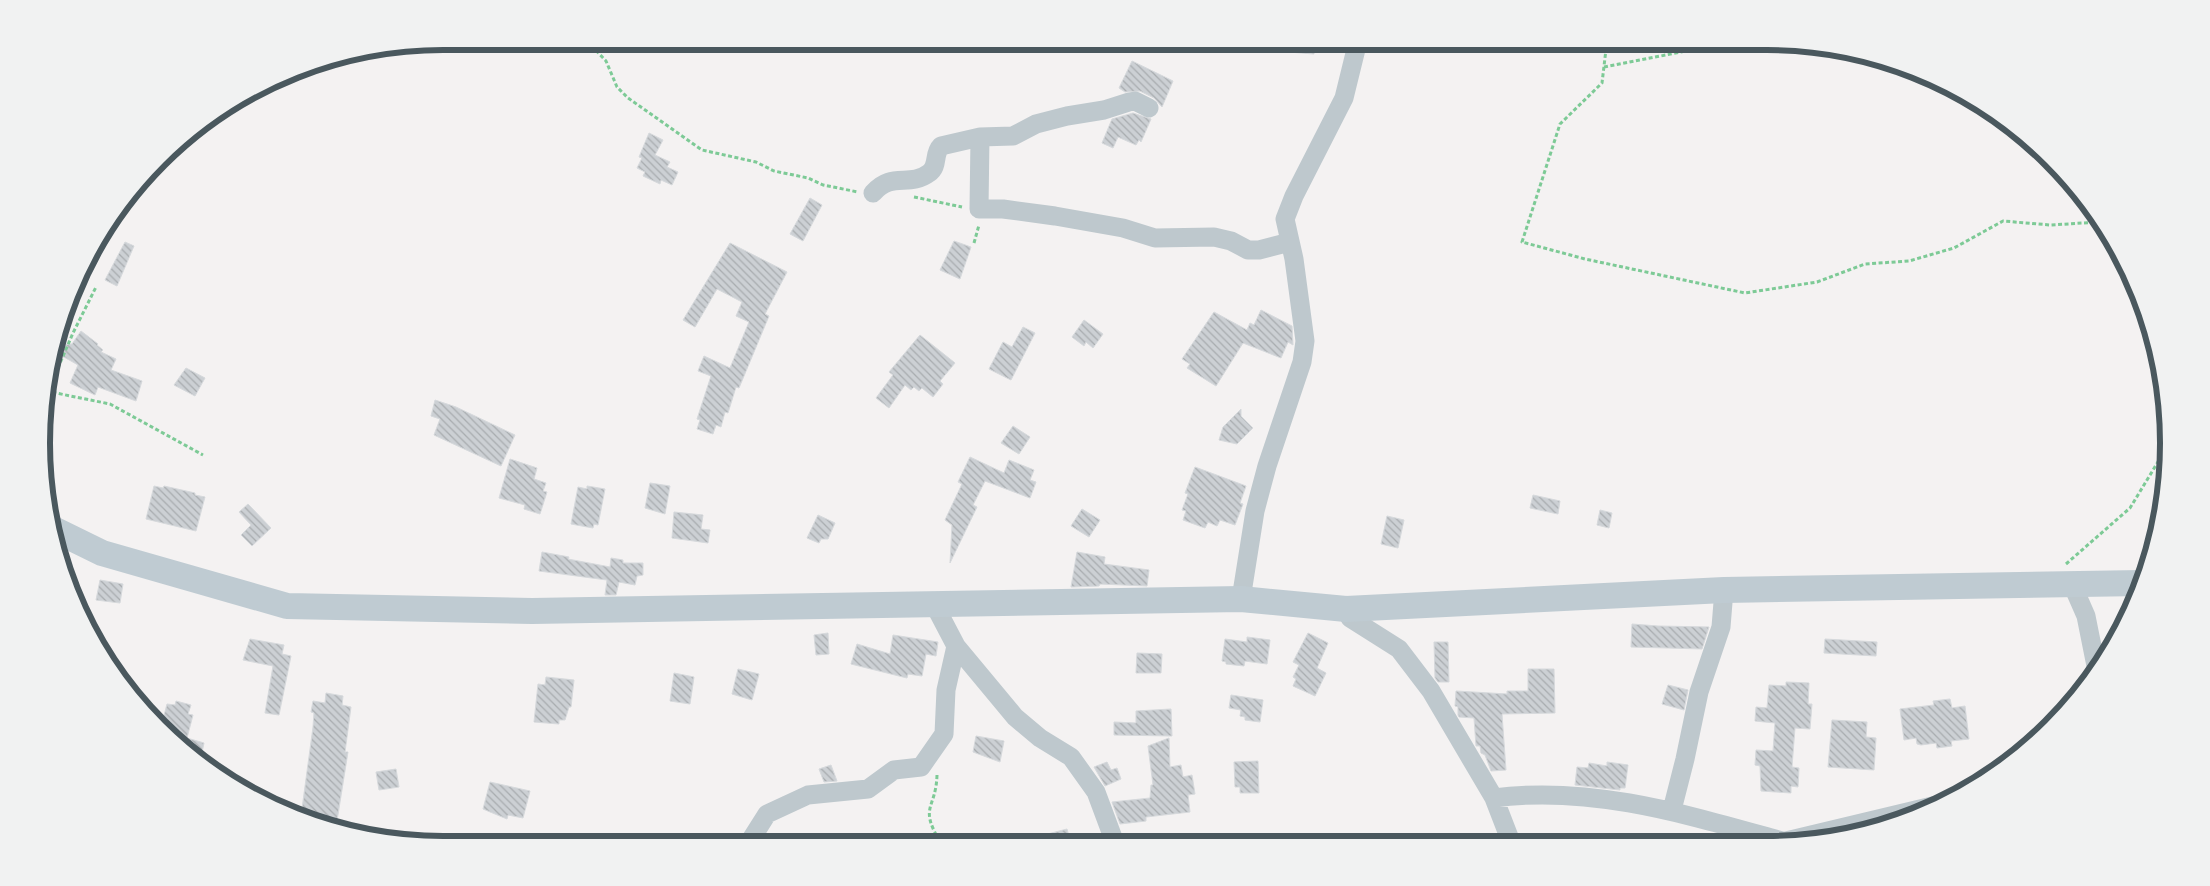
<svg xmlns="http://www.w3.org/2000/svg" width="2210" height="886" font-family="'Exo 2',sans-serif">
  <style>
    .building { fill: url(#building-back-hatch); stroke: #d6d9dc }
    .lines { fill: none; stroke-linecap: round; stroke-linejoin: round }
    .path { stroke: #7dca96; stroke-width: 3; stroke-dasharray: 4 2.5; stroke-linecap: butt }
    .street { stroke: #bec8cd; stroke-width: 19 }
    .secondary { stroke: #bfcbd2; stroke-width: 26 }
    .rim { fill: none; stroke: #4a585e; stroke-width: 6 }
  </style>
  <defs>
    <pattern id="building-back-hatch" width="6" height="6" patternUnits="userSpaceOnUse" patternTransform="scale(1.25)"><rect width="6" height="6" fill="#ccd0d4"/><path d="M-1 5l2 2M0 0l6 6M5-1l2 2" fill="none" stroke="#a8acaf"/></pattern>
  </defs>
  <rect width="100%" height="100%" fill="#f4f2f2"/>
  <path class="building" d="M1277,41H1315L1314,54L1276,51Z
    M1132,61L1173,81L1162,107L1154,98L1140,91L1125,92L1119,88Z
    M1133,113L1151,119L1141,142L1139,140L1136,145L1118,137L1113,148L1102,143L1112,119Z
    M649,133L663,140L655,155L670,162L667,167L678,172L672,185L661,180L660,184L643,176L645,172L637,168L642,158L639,157Z
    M810,198L822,205L803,241L790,234Z
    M954,241L971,247L960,279L940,270Z
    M125,242L134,246L117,286L105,280Z
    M730,243L787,272L765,314L769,316L739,388L736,387L728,413L725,412L721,427L716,425L713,434L697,429L700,420L697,419L711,376L698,371L704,356L730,368L749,322L736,316L742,302L717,289L695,327L683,320Z
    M1261,310L1292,326L1293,345L1288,342L1281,358L1243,343L1216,386L1187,368L1190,364L1182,359L1214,312L1247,330L1250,323L1254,325Z
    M1084,320L1103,334L1093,348L1086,342L1084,346L1072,337Z
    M1023,327L1035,333L1011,380L989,369L1003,342L1012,347Z
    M81,331L98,344L97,345L103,350L101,352L116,359L111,370L142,381L136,401L98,387L95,395L70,383L78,365L64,357L52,358L55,345L72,344Z
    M920,335L955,363L940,381L943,384L933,397L922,388L919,391L914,387L911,390L905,385L889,408L876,398L893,375L889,372Z
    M186,368L205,378L195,396L174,385Z
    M435,400L456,407L515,435L501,466L434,435L440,419L431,416Z
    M1241,409V416L1253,428L1237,444L1219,440L1223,427Z
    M1013,426L1030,437L1019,454L1001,443Z
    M970,457L1004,473L1009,460L1034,470L1030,480L1036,482L1030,498L985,481L973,505L977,507L950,563L952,525L945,520L962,484L958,482Z
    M510,459L537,468L534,479L546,483L543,491L547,492L540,514L524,509L525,505L499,498Z
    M1195,467L1246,486L1240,503L1243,504L1235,525L1220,520L1217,526L1208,522L1205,528L1183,520L1186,511L1182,510L1188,494L1185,493Z
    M650,483L670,486L665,514L645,508Z
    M154,486L163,488L164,486L195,493V495L205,497L196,531L146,519Z
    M587,486L605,489L598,525L594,524L593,528L571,524L578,487L587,489Z
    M1533,495L1560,501L1558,514L1530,508Z
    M248,504L271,528L252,546L241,535L251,525L239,512Z
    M1082,509L1100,520L1089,537L1071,526Z
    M1600,510L1612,513L1609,528L1597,525Z
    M674,512L703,515L701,529L710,530L708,543L672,538Z
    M818,515L835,523L828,539H821L819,543L807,538Z
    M1387,516L1404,520L1398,548L1381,544Z
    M542,552L569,557L568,559L610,567L611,558L623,560V563H643V575L637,576L635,585L619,582L616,595H605L607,580L539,571Z
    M1077,552L1105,557L1104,564L1149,570L1147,586L1100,584L1099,586L1071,587Z
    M100,580L123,584L120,603L96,600Z
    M1632,624L1658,626L1709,627L1702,649L1668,648L1631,647Z
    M828,633L829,654L816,655L814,635Z
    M1308,633L1328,643L1317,668L1326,673L1315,696L1293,686L1296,679L1293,677L1299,665L1293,662Z
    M893,635L938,642L936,656L926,654L922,676L908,674L907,678L851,664L857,644L890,654Z
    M1247,637L1270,640L1267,664L1245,661L1244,666L1226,664V662L1222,661L1225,639L1247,642Z
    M250,639L284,645L282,654L291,656L279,715L265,713L273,666L243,660Z
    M1825,639L1877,642L1876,656L1824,653Z
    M1434,642H1448L1449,682H1438L1435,678Z
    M1137,653L1162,654L1161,673H1136Z
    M738,669L759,674L752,700L732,694Z
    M1528,669H1554L1555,713L1502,714L1506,770L1491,771L1485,755L1481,753L1480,746H1476L1474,718L1459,717L1458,715V707L1455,706L1456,691L1507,694V691H1528Z
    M674,673L694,677L690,704L670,701Z
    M546,677L574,680L571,707H569L565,720H559V724L534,722L538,684L545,685Z
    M1786,682L1809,683L1808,704H1812L1810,729L1795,728L1792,767L1799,768L1798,787L1791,786V793L1761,791L1760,766L1755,765L1756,750L1773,751L1775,723L1755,721L1756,707L1767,708L1769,685L1786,686Z
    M1668,685L1688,690L1684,710L1662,704Z
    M326,693L343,696L342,705L351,707L345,752H348L337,821L301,816L313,727L314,713L311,712L313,701L325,703Z
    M1231,695L1263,700L1260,722L1245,720V717L1240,716L1241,710L1229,708Z
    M1950,699L1952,708L1965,706L1969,739L1951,741L1952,746L1937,748L1936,743L1921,745L1917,744L1916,738L1904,740L1900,709L1934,705L1933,701Z
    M176,701L191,705L188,714L193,715L187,738L204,743L200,762L161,727L167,704L175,705Z
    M1171,709L1172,736L1114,735V722L1136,723V711Z
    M1832,720L1867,722L1866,737L1876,738L1874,770L1828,767Z
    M976,736L1004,741L1000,762L973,752Z
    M1169,738L1170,767L1181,765L1183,777L1192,775L1195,794L1188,795L1190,812L1146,817V821L1120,824L1112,802L1150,798L1151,785H1153L1148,746Z
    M1258,761L1259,793H1240V787H1235L1234,762Z
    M1107,762L1111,770L1117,768L1121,779L1105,786L1094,767Z
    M1607,762L1628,765L1625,788H1620V790L1575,785L1577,767L1588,768L1589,763L1607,766Z
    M831,765L837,781L824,782L819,769Z
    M396,769L399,787L379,790L376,772Z
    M490,782L530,791L523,818L508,815L507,819L483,809Z
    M1067,829L1071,843H1029L1028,839Z"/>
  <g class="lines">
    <path class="path" d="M587,41L606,61L617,87L628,98L702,150L756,162L774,171L808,178L823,185L858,192
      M1607,41L1602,83L1560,124L1522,242L1585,259L1745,293L1817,282L1865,264L1909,261L1954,248L2003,221L2050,225L2100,222
      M1604,67L1707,47L1714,41
      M914,197L962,207
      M974,243L979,225
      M46,391L110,404L203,455
      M45,398L73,333L96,287
      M2066,564L2130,508L2167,447
      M937,775C936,810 918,806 941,843"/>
    <path class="street" d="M980,137L979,209H1003L1055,216L1123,228L1155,238L1214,237L1231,241L1248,250H1259L1290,242
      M873,193C892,171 909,188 929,173C939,166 933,154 941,146L980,137L1013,136L1036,124L1067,116L1104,110L1129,102L1135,101L1149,108
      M2072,584L2086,616L2097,671
      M1241,599L1255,511L1267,466L1302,362L1305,341L1294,259L1285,219L1294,196L1344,98L1358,41
      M934,604L956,646L1015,717L1040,738L1071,757L1096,792L1115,843
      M1346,609L1350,618L1399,649L1431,691L1494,798L1511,842
      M1494,798C1592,785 1688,815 1782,841
      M1672,810L1685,759L1699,692L1721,627L1724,590
      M1786,841L1945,803
      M748,844L767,814L808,795L868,789L894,770L921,767L944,734L946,690L956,646"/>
    <path class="secondary" d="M51,528L102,553L287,606L532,611L1241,599L1346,609L1724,590L2142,583"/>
  </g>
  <path d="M0 0H2210V886H0ZM443 50H1767A393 393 0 0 1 2160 443V443A393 393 0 0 1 1767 836H443A393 393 0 0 1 50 443V443A393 393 0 0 1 443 50Z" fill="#f1f2f2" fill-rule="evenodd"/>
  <path class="rim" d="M443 50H1767A393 393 0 0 1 2160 443V443A393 393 0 0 1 1767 836H443A393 393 0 0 1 50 443V443A393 393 0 0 1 443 50Z"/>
</svg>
